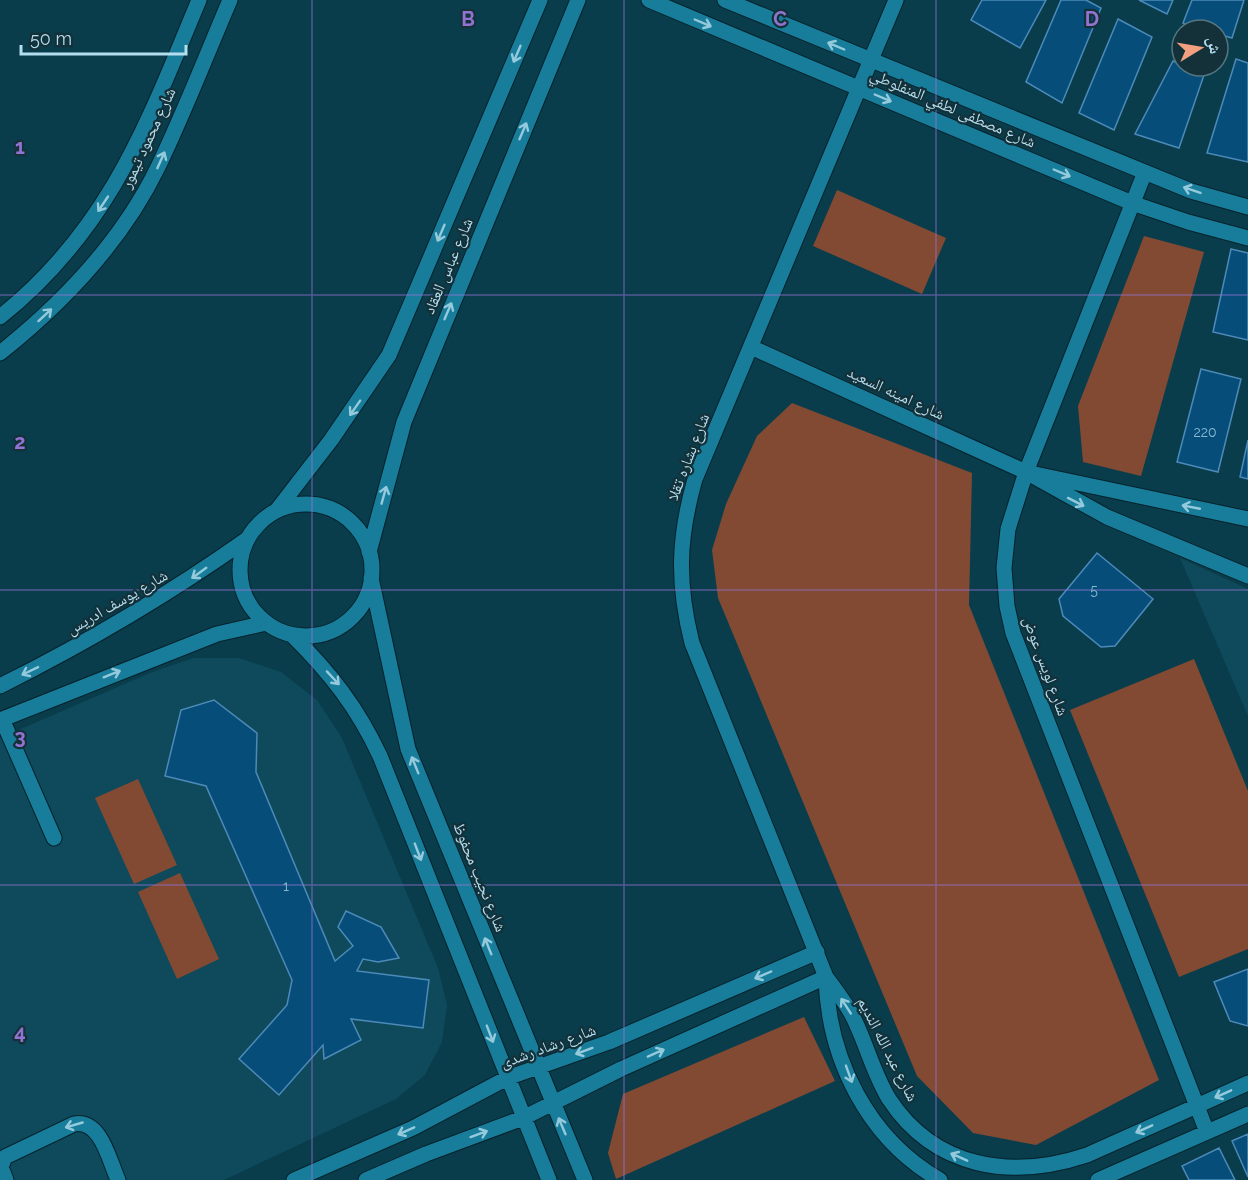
<svg xmlns="http://www.w3.org/2000/svg" width="1248" height="1180" font-family="Raleway,'Noto Naskh Arabic',sans-serif">
  <style>
    .built { fill: #0e4a5b }
    .green { fill: #824a33 }
    .building { fill: #064e79; stroke: #4d8ab9; stroke-width: 1.5 }
    .lines { fill: none; stroke-linecap: round; stroke-linejoin: round }
    .minor-casing { stroke: #05222b; stroke-width: 17 }
    .minor { stroke: #187d9a; stroke-width: 15 }
    .oneway { stroke: #95cadc }
    .grid { fill: none; stroke: #9273d1; stroke-width: 1.5; stroke-opacity: 0.55 }
    .labels { text-anchor: middle; dominant-baseline: central; stroke-width: 4.5; stroke-linejoin: round; paint-order: stroke }
    .number-label { font-size: 14px; fill: #88b9d0 }
    .street-label { font-size: 16px; fill: #b4dded; stroke: #14313a }
    .grid-label { font-size: 20px; text-anchor: middle; font-weight: bold; fill: #9273d1; stroke: #14313a; stroke-width: 4.5; stroke-linejoin: round; paint-order: stroke }
  </style>
  <rect width="100%" height="100%" fill="#093d4c"/>
  <path class="built" d="M1180,558L1248,589V716Z
    M193,658H239L281,672L317,700L342,738L438,968L447,1005L442,1042L425,1075L396,1099L224,1180H0V738L150,673Z"/>
  <path class="green" d="M837,190L946,238L922,294L813,246Z
    M1144,236L1204,252L1141,476L1083,462L1078,406Z
    M792,403L972,473L969,605L1159,1080L1036,1145L973,1133L917,1076L718,598L712,550L726,504L757,436Z
    M1194,659L1248,791V949L1179,977L1070,710Z
    M138,779L177,865L134,884L95,798Z
    M180,873L219,959L177,979L138,892Z
    M804,1017L835,1081L616,1179L608,1153L623,1094Z"/>
  <path class="building" d="M982,0H1046L1020,48L971,20Z
    M1061,0H1086L1101,8L1062,103L1026,82Z
    M1139,0H1173L1167,14Z
    M1192,0H1244L1232,38L1218,34V30H1204L1183,23Z
    M1118,19L1152,37L1114,130L1079,113Z
    M1236,59L1248,63V162L1207,153Z
    M1173,61L1204,75L1179,148L1135,134Z
    M1231,249L1248,253V340L1213,332Z
    M1201,369L1241,379L1218,472L1177,462Z
    M1248,440V479L1240,477Z
    M1097,553L1153,599L1115,646L1101,647L1063,616L1059,599Z
    M214,700L257,733L256,772L335,961L353,946L338,927L346,911L381,927L399,958L378,962L363,959L357,971L429,980L423,1028L351,1019L361,1040L324,1059L323,1045L279,1095L239,1059L287,1005L292,980L206,786L165,776L181,710Z
    M1248,969V1026L1230,1021L1214,982Z
    M1248,1134V1177L1232,1141Z
    M1219,1148L1235,1180H1189L1182,1166Z"/>
  <g class="lines">
    <g class="minor-casing">
      <path id="minor" d="M649,0L1132,203L1188,222L1248,238
        M725,0L1191,191L1248,207
        M896,0L695,479C678,539 677,583 692,643L826,977C835,989 845,1002 852,1015C866,1042 873,1073 889,1099C935,1169 1012,1180 1087,1155L1248,1083
        M1145,172L1026,472L1008,529L1004,568L1007,606L1013,633L1207,1132
        M0,317C110,229 147,124 199,0
        M751,347L1026,472L1107,517L1248,576
        M0,353C64,302 122,241 158,167C184,113 206,56 230,0
        M1035,474L1248,519
        M240 570a66 66 0 1 1 132 0a66 66 0 1 1-132 0Z
        M277,510L331,440L389,355L540,0
        M369,552L404,422L578,0
        M371,578L408,749L585,1180
        M293,636C331,674 357,707 380,756L549,1180
        M0,686C86,643 168,595 247,539
        M2,719L54,838
        M0,720L217,634L266,623
        M826,977C828,1059 868,1139 940,1180
        M6,1180L1,1167L5,1157L74,1124C101,1119 109,1160 118,1180
        M294,1180L413,1128L507,1078L609,1042L817,952
        M366,1180L426,1154L523,1118L621,1069L826,977
        M1098,1180L1248,1114"/>
    </g>
    <use href="#minor" class="minor"/>
  </g>
  <defs><path id="oneway-shaft" d="M-6 0H5M1.5-3L5.5 0L1.5 3" fill="none" stroke-width="1.6" stroke-linecap="round" stroke-linejoin="round" transform="scale(1.5)"/></defs>
  <g class="oneway">
    <use href="#oneway-shaft" transform="translate(703 23) rotate(23)"/>
    <use href="#oneway-shaft" transform="translate(836 46) rotate(-157)"/>
    <use href="#oneway-shaft" transform="translate(517 54) rotate(113)"/>
    <use href="#oneway-shaft" transform="translate(883 98) rotate(23)"/>
    <use href="#oneway-shaft" transform="translate(523 131) rotate(-67)"/>
    <use href="#oneway-shaft" transform="translate(161 160) rotate(-66)"/>
    <use href="#oneway-shaft" transform="translate(1062 173) rotate(23)"/>
    <use href="#oneway-shaft" transform="translate(1192 190) rotate(-161)"/>
    <use href="#oneway-shaft" transform="translate(103 204) rotate(124)"/>
    <use href="#oneway-shaft" transform="translate(441 233) rotate(113)"/>
    <use href="#oneway-shaft" transform="translate(448 311) rotate(-67)"/>
    <use href="#oneway-shaft" transform="translate(45 315) rotate(-43)"/>
    <use href="#oneway-shaft" transform="translate(355 408) rotate(125)"/>
    <use href="#oneway-shaft" transform="translate(384 495) rotate(-74)"/>
    <use href="#oneway-shaft" transform="translate(1076 502) rotate(27)"/>
    <use href="#oneway-shaft" transform="translate(1191 507) rotate(-169)"/>
    <use href="#oneway-shaft" transform="translate(199 573) rotate(144)"/>
    <use href="#oneway-shaft" transform="translate(30 671) rotate(154)"/>
    <use href="#oneway-shaft" transform="translate(112 674) rotate(-22)"/>
    <use href="#oneway-shaft" transform="translate(333 678) rotate(47)"/>
    <use href="#oneway-shaft" transform="translate(415 765) rotate(-112)"/>
    <use href="#oneway-shaft" transform="translate(418 852) rotate(69)"/>
    <use href="#oneway-shaft" transform="translate(488 946) rotate(-112)"/>
    <use href="#oneway-shaft" transform="translate(763 975) rotate(157)"/>
    <use href="#oneway-shaft" transform="translate(846 1006) rotate(-123)"/>
    <use href="#oneway-shaft" transform="translate(490 1034) rotate(69)"/>
    <use href="#oneway-shaft" transform="translate(584 1051) rotate(160)"/>
    <use href="#oneway-shaft" transform="translate(656 1053) rotate(-24)"/>
    <use href="#oneway-shaft" transform="translate(849 1074) rotate(70)"/>
    <use href="#oneway-shaft" transform="translate(1223 1094) rotate(156)"/>
    <use href="#oneway-shaft" transform="translate(74 1125) rotate(164)"/>
    <use href="#oneway-shaft" transform="translate(562 1126) rotate(-113)"/>
    <use href="#oneway-shaft" transform="translate(1144 1129) rotate(156)"/>
    <use href="#oneway-shaft" transform="translate(406 1131) rotate(156)"/>
    <use href="#oneway-shaft" transform="translate(479 1134) rotate(-20)"/>
    <use href="#oneway-shaft" transform="translate(959 1157) rotate(-156)"/>
  </g>
  <path class="grid" d="M312,0V1180M624,0V1180M936,0V1180M0,295H1248M0,590H1248M0,885H1248"/>
  <g class="labels">
    <g class="number-label">
      <text x="1205" y="432">220</text>
      <text x="1094" y="590">5</text>
      <text x="286" y="886">1</text>
    </g>
    <g class="street-label">
      <text transform="translate(953 108) rotate(23)">شارع مصطفى لطفي المنفلوطي</text>
      <text transform="translate(148 138) rotate(-65)">شارع محمود تيمور</text>
      <text transform="translate(448 266) rotate(-67)">شارع عباس العقاد</text>
      <text transform="translate(896 393) rotate(25)">شارع امينه السعيد</text>
      <text transform="translate(688 457) rotate(-69)">شارع بشاره تقلا</text>
      <text transform="translate(117 602) rotate(-30)">شارع يوسف ادريس</text>
      <text transform="translate(1046 666) rotate(70)">شارع لويس عوض</text>
      <text transform="translate(480 877) rotate(68)">شارع نجيب محفوظ</text>
      <text transform="translate(548 1046) rotate(-20)">شارع رشاد رشدى</text>
      <text transform="translate(888 1049) rotate(63)">شارع عبد الله النديم</text>
    </g>
  </g>
  <g class="grid-label">
    <text x="468" y="26">B</text>
    <text x="780" y="26">C</text>
    <text x="1092" y="26">D</text>
    <text x="20" y="154">1</text>
    <text x="20" y="449">2</text>
    <text x="20" y="744">3</text>
    <text x="20" y="1039">4</text>
  </g>
  <g transform="translate(1200 48) rotate(79)"><circle r="28" fill="#14313a" stroke="#547682" stroke-width="1.5"/>
  <path d="M0-4.5L10 22L0 15L-10 22Z" fill="#f2a07f"/>
  <text y="-9" font-size="16" font-weight="bold" text-anchor="middle" fill="#b4dded">ش</text>
  </g>
  <path d="M21 45v9h165v-9" fill="none" stroke="#b4dded" stroke-width="3"/>
  <text x="30" y="45" font-size="18" fill="#b4dded" stroke="#14313a" stroke-width="4.5" paint-order="stroke">50 m</text>
</svg>
